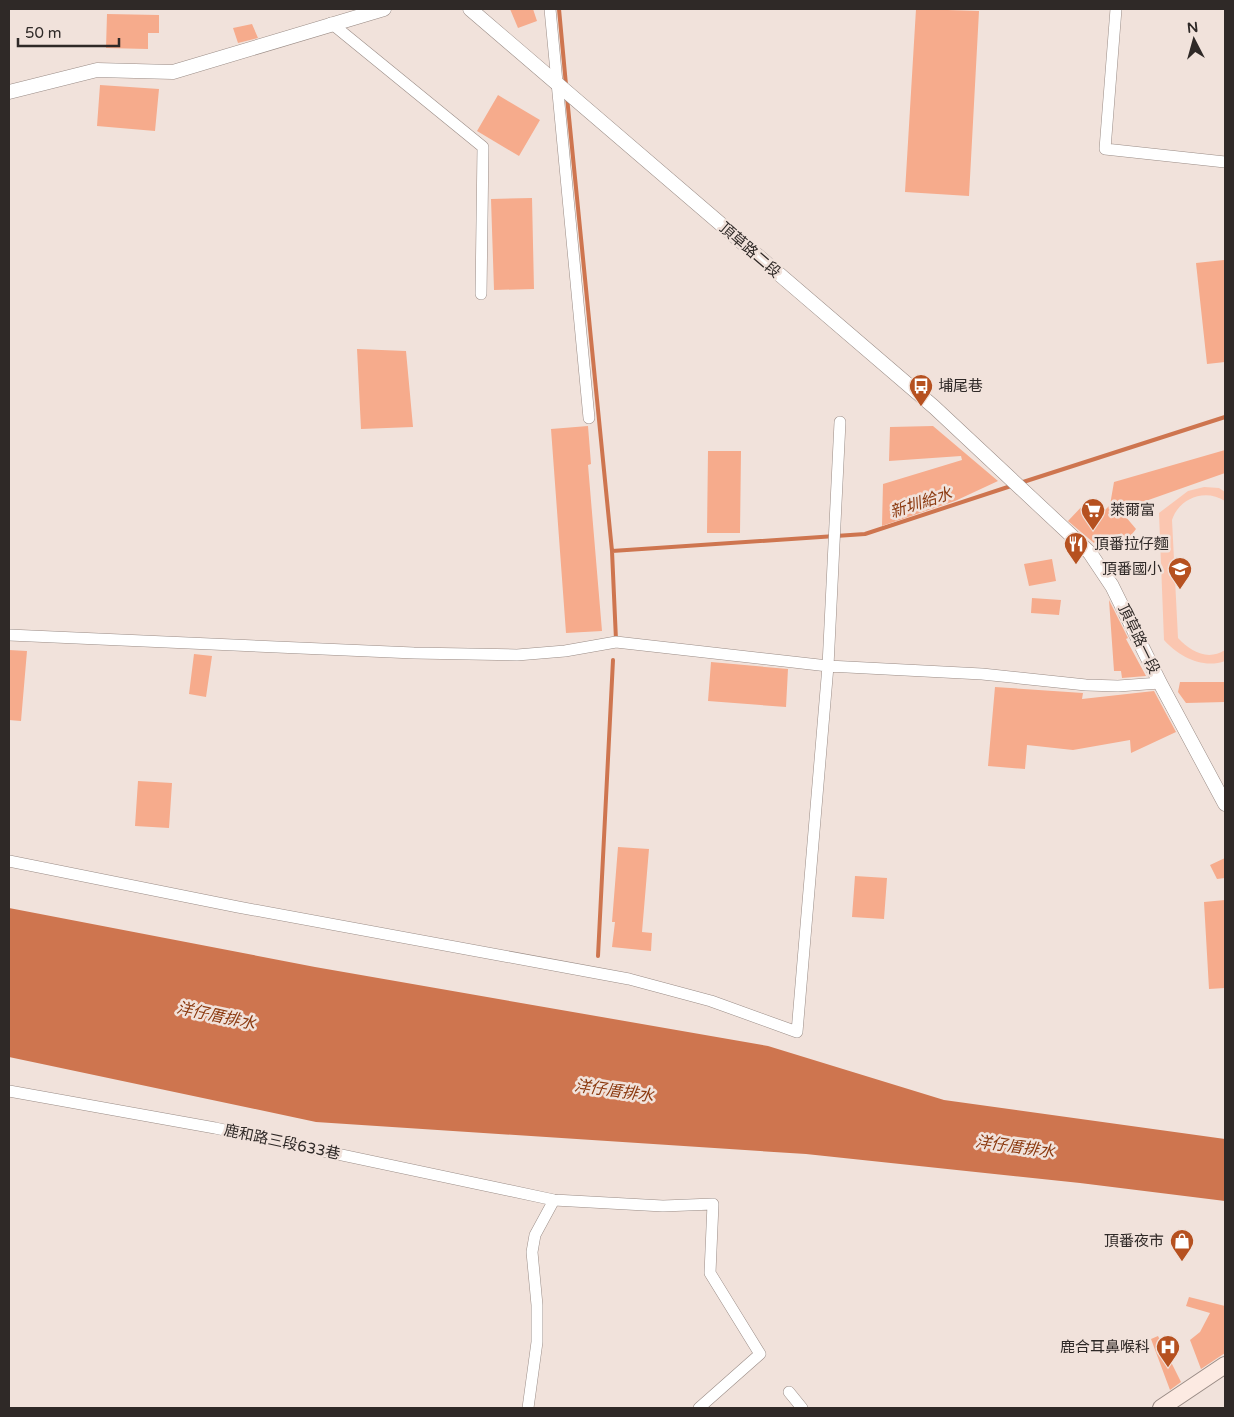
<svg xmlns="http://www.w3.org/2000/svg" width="1234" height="1417" font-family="'Varela Round','Noto Sans TC',sans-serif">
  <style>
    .green { fill: #fbc6b0 }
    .water { fill: #ce754f }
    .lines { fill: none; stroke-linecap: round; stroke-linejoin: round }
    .stream { stroke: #ce754f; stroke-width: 4 }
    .building { fill: #f6ab8c }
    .minor-casing { stroke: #9a8c86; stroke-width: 12 }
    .tertiary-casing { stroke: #9a8c86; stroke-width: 15 }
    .secondary-casing { stroke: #9a8c86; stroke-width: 18 }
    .minor { stroke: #fff; stroke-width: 11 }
    .tertiary { stroke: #fff; stroke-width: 14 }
    .secondary { stroke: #fceae2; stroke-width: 16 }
    .labels { text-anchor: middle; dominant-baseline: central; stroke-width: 5; stroke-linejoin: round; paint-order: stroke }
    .street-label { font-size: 15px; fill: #2f2927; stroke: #f1e2db }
    .poi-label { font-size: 15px; fill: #2f2927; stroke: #f1e2db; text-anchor: start }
    .water-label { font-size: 16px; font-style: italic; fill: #8b390f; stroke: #f1e2db }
  </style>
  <rect width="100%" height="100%" fill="#f1e2db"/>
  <path class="green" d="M1204,487L1219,488L1225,492V501C1205,488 1179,498 1172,520L1178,638C1191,652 1208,661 1225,650V661C1203,669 1179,657 1164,640L1159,513L1188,491Z"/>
  <path class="water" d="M9,908L315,967L768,1046L944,1100L1225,1139V1201L1080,1183L806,1154L316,1122L9,1057Z"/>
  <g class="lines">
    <path class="stream" d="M559,9L566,85
      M567,97L612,551L616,640
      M1020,483L1225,417
      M612,551L865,534L1014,485
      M598,956L613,660"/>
  </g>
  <path class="building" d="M510,9H533L537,21L518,28Z
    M916,9L979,11L969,196L905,192Z
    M107,14L159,15V33H148V49L106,48Z
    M252,24L258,38L238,43L233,28Z
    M100,85L159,89L155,131L97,126Z
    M498,95L540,120L519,156L477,131Z
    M532,198L534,289L494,290L491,199Z
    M1224,260L1225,362L1207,364L1196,263Z
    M357,349L406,351L413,427L361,429Z
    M588,426L591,464L588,465L602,631L566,633L551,429Z
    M933,426L998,481L955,501L882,526L883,484L962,460L961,456L889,461L890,427Z
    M1225,450V473L1120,510L1136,529L1122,547L1098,540L1094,543L1068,521L1086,502L1099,516L1110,505L1114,482Z
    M708,451H741L740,533H707Z
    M1052,559L1056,581L1029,586L1024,564Z
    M1032,598L1061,600L1059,615L1031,613Z
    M1109,600L1128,638L1126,639L1146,676L1122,678L1121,671H1114Z
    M9,650L27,651L21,721L9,720Z
    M194,654L212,656L206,697L189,694Z
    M711,662L788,669L786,707L708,701Z
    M1180,682H1225V702L1186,703L1178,692Z
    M995,687L1083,693L1082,699L1154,691L1176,732L1131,753L1130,740L1073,750L1027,745L1025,769L988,766Z
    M138,781L172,783L169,828L135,826Z
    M618,847L649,849L642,932L652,933L651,951L612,947L615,922H612Z
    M1225,858V878L1217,879L1210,865Z
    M855,876L887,878L884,919L852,917Z
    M1225,900V988L1209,989L1204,902Z
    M1189,1297L1225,1306V1353L1201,1369L1190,1340L1200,1332L1210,1313L1186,1306Z
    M1158,1336L1181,1382L1170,1390L1151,1339Z"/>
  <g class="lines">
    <g class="minor-casing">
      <path id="minor" d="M550,9L589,418
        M1116,9L1105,149L1225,162
        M331,23L483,147L481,294
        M9,635L414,653L517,655L565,651L616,642L828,666L982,674L1086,685L1118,686L1160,683
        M9,861L238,907L629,979L711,1001L797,1032L828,666L840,422
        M9,1091L215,1128L554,1200L663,1206L713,1204L710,1273L760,1354L699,1408
        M789,1392L802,1408
        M528,1408L537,1342V1305L532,1252L535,1235L554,1200"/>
    </g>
    <g class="tertiary-casing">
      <path id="tertiary" d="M470,9L934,407L1090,553L1112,586L1160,683L1225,804
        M9,92L97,70L173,72L384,9"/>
    </g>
    <g class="secondary-casing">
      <path id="secondary" d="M1161,1408L1225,1365"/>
    </g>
    <use href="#minor" class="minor"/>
    <use href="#tertiary" class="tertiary"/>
    <use href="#secondary" class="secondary"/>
  </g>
  <defs>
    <g id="bus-pin" transform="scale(1.25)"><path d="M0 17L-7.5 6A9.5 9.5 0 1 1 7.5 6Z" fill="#b65120" stroke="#f1e2db"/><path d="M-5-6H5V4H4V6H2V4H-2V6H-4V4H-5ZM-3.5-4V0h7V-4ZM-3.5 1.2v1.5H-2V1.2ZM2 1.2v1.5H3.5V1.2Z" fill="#fff"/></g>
    <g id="supermarket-pin" transform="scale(1.25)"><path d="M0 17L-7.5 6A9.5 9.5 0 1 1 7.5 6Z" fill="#b65120" stroke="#f1e2db"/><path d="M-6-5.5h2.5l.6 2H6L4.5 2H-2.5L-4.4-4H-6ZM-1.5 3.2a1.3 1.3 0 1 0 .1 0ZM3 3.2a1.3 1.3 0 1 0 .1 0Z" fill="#fff"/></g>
    <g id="restaurant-pin" transform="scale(1.25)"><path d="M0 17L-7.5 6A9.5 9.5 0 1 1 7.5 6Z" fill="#b65120" stroke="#f1e2db"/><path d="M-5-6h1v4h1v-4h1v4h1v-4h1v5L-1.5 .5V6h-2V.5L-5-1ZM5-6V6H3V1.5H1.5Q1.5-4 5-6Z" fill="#fff"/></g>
    <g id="school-pin" transform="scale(1.25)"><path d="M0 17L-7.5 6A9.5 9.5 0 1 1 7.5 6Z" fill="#b65120" stroke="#f1e2db"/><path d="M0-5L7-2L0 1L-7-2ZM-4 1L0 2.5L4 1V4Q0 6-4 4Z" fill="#fff"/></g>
    <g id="shop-pin" transform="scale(1.25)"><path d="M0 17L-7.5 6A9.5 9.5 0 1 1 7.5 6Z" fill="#b65120" stroke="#f1e2db"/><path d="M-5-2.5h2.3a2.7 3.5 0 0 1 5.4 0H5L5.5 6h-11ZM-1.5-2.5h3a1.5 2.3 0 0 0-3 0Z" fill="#fff"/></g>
    <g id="hospital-pin" transform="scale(1.25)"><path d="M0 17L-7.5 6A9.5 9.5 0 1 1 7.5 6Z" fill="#b65120" stroke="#f1e2db"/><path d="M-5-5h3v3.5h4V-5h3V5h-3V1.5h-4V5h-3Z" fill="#fff"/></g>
  </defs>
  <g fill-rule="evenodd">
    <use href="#bus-pin" x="921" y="386"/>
    <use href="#supermarket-pin" x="1093" y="510"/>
    <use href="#restaurant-pin" x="1076" y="544"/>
    <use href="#school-pin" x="1180" y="569"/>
    <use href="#shop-pin" x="1182" y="1241"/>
    <use href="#hospital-pin" x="1168" y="1347"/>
  </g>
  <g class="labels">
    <g class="street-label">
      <text transform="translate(750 250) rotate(41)">頂草路二段</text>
      <text transform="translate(1139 639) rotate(64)">頂草路一段</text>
      <text transform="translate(282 1142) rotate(12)">鹿和路三段633巷</text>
    </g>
    <g class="poi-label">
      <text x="938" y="386">埔尾巷</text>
      <text x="1110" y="510">萊爾富</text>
      <text x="1094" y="544">頂番拉仔麵</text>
      <text x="1162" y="569" text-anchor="end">頂番國小</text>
      <text x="1164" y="1241" text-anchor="end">頂番夜市</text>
      <text x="1150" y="1347" text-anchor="end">鹿合耳鼻喉科</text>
    </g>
    <g class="water-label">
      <text transform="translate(921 503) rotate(-18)">新圳給水</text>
      <text transform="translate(216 1016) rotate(12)">洋仔厝排水</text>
      <text transform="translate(614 1091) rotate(8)">洋仔厝排水</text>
      <text transform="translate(1015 1147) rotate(8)">洋仔厝排水</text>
    </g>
  </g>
  <rect width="1234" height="1417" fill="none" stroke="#2f2927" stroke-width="20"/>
  <g transform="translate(1194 40) rotate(354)" stroke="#f1e2db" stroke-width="4" paint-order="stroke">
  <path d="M0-4L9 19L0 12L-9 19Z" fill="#2f2927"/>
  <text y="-8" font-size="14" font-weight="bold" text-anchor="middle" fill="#2f2927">N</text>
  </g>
  <path d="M18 38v8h101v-8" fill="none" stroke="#2f2927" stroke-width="2.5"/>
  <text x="25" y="38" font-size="15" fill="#2f2927" stroke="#f1e2db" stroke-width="4" paint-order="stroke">50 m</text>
</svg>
